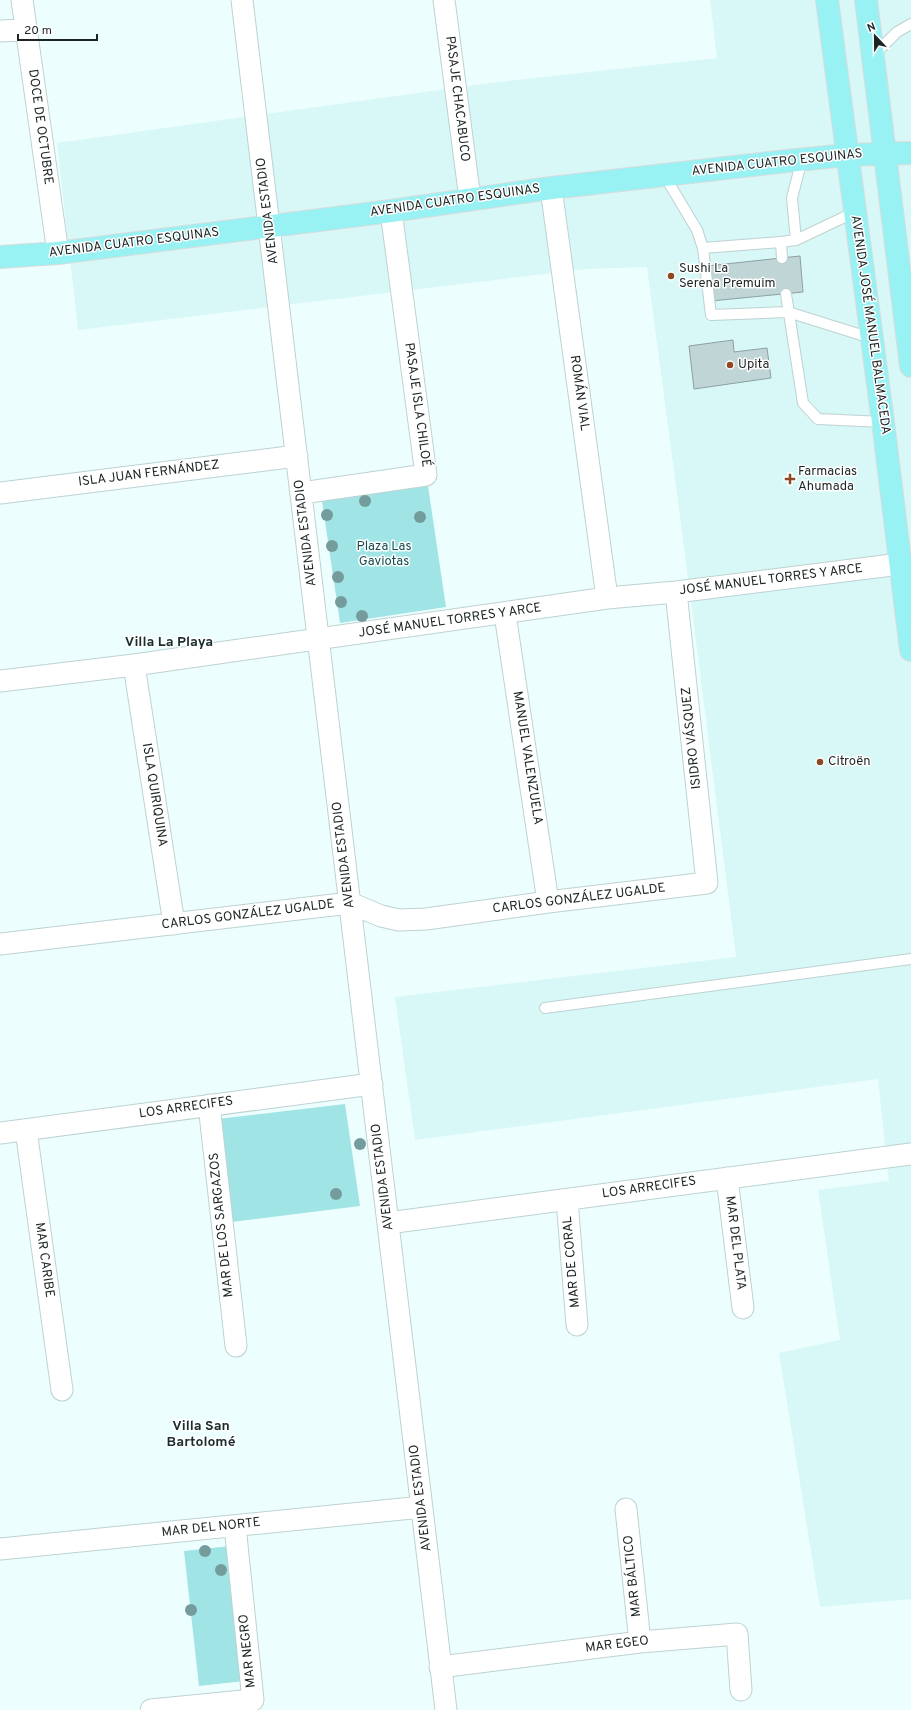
<svg xmlns="http://www.w3.org/2000/svg" width="911" height="1710" font-family="Overpass,sans-serif">
  <style>
    .built { fill: #d8f7f7 }
    .green { fill: #a0e4e5 }
    .building { fill: #c0d5d5; stroke: #8da0a0 }
    .lines { fill: none; stroke-linecap: round; stroke-linejoin: round }
    .lane-casing { stroke: #bdd2d2; stroke-width: 12 }
    .street-casing { stroke: #bdd2d2; stroke-width: 23 }
    .primary-casing { stroke: #dbdcdc; stroke-width: 24 }
    .lane { stroke: #fff; stroke-width: 10 }
    .street { stroke: #fff; stroke-width: 21 }
    .primary { stroke: #98f1f2; stroke-width: 22 }
    .tree { fill: #759c9d }
    .poi-dot { fill: #8e4822; stroke: #fff; stroke-width: 1.5 }
    .labels { text-anchor: middle; dominant-baseline: central; stroke-width: 3; stroke-linejoin: round; paint-order: stroke }
    .street-label { font-size: 13px; fill: #1c2424; stroke: #fff }
    .poi-label { font-size: 13px; fill: #1c2424; stroke: #fff; text-anchor: start }
    .park-label { font-size: 13px; fill: #134c4d; stroke: #fff }
    .neighbourhood-label { font-size: 14px; font-weight: bold; fill: #1d2d2e; stroke: #fff }
  </style>
  <rect width="100%" height="100%" fill="#edfefe"/>
  <path class="built" d="M710,0H911V1599L820,1607L779,1353L840,1340L818,1190L889,1181L878,1079L415,1140L395,997L736,957L687,570L647,267L586,269L78,330L57,143L482,84L717,58Z"/>
  <path class="green" d="M428,486L446,607L340,623L322,501Z
    M345,1104L360,1206L231,1222L218,1119Z
    M230,1546L244,1681L199,1686L184,1551Z"/>
  <path class="building" d="M800,256L803,292L711,301L707,266Z
    M733,340L734,352L767,348L771,378L694,389L689,346Z"/>
  <g class="lines">
    <g class="lane-casing">
      <path id="lane" d="M874,55L897,32L911,24
        M664,175L697,230L703,248L711,315L788,312L871,338
        M796,240L792,198L802,159
        M781,242L796,240L855,212
        M703,248L781,242L782,258
        M786,294L803,403L818,419L883,422
        M545,1008L911,959"/>
    </g>
    <g class="street-casing">
      <path id="street" d="M22,0L58,253
        M242,0L446,1710
        M444,0L470,199
        M0,31L25,30
        M551,188L607,598
        M0,493L297,456
        M302,493L426,475L391,211
        M505,614L548,902
        M134,665L174,924
        M0,681L134,665L607,598L676,592L900,564
        M0,944L350,903L381,916L399,920L426,919L548,902L707,883L676,592
        M209,1105L236,1346
        M26,1130L62,1390
        M0,1133L372,1084
        M727,1178L743,1308
        M567,1200L577,1325
        M388,1223L911,1154
        M626,1509L640,1642
        M0,1549L422,1507
        M440,1667L640,1642L737,1634L741,1690
        M151,1710L253,1700L235,1526"/>
    </g>
    <g class="primary-casing">
      <path id="primary" d="M827,0L883,422L911,650
        M866,0L911,366
        M0,257L58,253L391,211L551,188L787,161L847,155L911,153"/>
    </g>
    <use href="#lane" class="lane"/>
    <use href="#street" class="street"/>
    <use href="#primary" class="primary"/>
  </g>
  <g class="tree">
    <circle cx="365" cy="501" r="6"/>
    <circle cx="327" cy="515" r="6"/>
    <circle cx="420" cy="517" r="6"/>
    <circle cx="332" cy="546" r="6"/>
    <circle cx="338" cy="577" r="6"/>
    <circle cx="341" cy="602" r="6"/>
    <circle cx="362" cy="616" r="6"/>
    <circle cx="360" cy="1144" r="6"/>
    <circle cx="336" cy="1194" r="6"/>
    <circle cx="205" cy="1551" r="6"/>
    <circle cx="221" cy="1570" r="6"/>
    <circle cx="191" cy="1610" r="6"/>
  </g>
  <g class="poi-dot">
    <circle cx="671" cy="276" r="4"/>
    <circle cx="730" cy="365" r="4"/>
    <path d="M788 473h4v4h4v4h-4v4h-4v-4h-4v-4h4z"/>
    <circle cx="820" cy="762" r="4"/>
  </g>
  <g class="labels">
    <g class="street-label">
      <text transform="translate(457 99) rotate(83)">PASAJE CHACABUCO</text>
      <text transform="translate(40 127) rotate(82)">DOCE DE OCTUBRE</text>
      <text transform="translate(777 163) rotate(-6)">AVENIDA CUATRO ESQUINAS</text>
      <text transform="translate(455 201) rotate(-8)">AVENIDA CUATRO ESQUINAS</text>
      <text transform="translate(268 211) rotate(-97)">AVENIDA ESTADIO</text>
      <text transform="translate(134 243) rotate(-7)">AVENIDA CUATRO ESQUINAS</text>
      <text transform="translate(870 325) rotate(82)">AVENIDA JOSÉ MANUEL BALMACEDA</text>
      <text transform="translate(579 393) rotate(82)">ROMÁN VIAL</text>
      <text transform="translate(417 405) rotate(82)">PASAJE ISLA CHILOÉ</text>
      <text transform="translate(149 474) rotate(-7)">ISLA JUAN FERNÁNDEZ</text>
      <text transform="translate(306 533) rotate(-97)">AVENIDA ESTADIO</text>
      <text transform="translate(771 580) rotate(-7)">JOSÉ MANUEL TORRES Y ARCE</text>
      <text transform="translate(450 621) rotate(-8)">JOSÉ MANUEL TORRES Y ARCE</text>
      <text transform="translate(692 738) rotate(-96)">ISIDRO VÁSQUEZ</text>
      <text transform="translate(527 758) rotate(81)">MANUEL VALENZUELA</text>
      <text transform="translate(154 795) rotate(81)">ISLA QUIRIQUINA</text>
      <text transform="translate(344 855) rotate(-97)">AVENIDA ESTADIO</text>
      <text transform="translate(579 899) rotate(-7)">CARLOS GONZÁLEZ UGALDE</text>
      <text transform="translate(248 915) rotate(-7)">CARLOS GONZÁLEZ UGALDE</text>
      <text transform="translate(186 1108) rotate(-8)">LOS ARRECIFES</text>
      <text transform="translate(383 1177) rotate(-97)">AVENIDA ESTADIO</text>
      <text transform="translate(649 1188) rotate(-8)">LOS ARRECIFES</text>
      <text transform="translate(222 1225) rotate(-96)">MAR DE LOS SARGAZOS</text>
      <text transform="translate(735 1243) rotate(83)">MAR DEL PLATA</text>
      <text transform="translate(44 1260) rotate(82)">MAR CARIBE</text>
      <text transform="translate(572 1262) rotate(-95)">MAR DE CORAL</text>
      <text transform="translate(421 1498) rotate(-97)">AVENIDA ESTADIO</text>
      <text transform="translate(211 1528) rotate(-6)">MAR DEL NORTE</text>
      <text transform="translate(633 1576) rotate(-96)">MAR BÁLTICO</text>
      <text transform="translate(617 1645) rotate(-7)">MAR EGEO</text>
      <text transform="translate(248 1651) rotate(-96)">MAR NEGRO</text>
    </g>
    <g class="poi-label">
      <text x="679" y="269">Sushi La<tspan x="679" dy="15">Serena Premuim</tspan></text>
      <text x="738" y="365">Upita</text>
      <text x="798" y="472">Farmacias<tspan x="798" dy="15">Ahumada</tspan></text>
      <text x="828" y="762">Citroën</text>
    </g>
    <g class="park-label">
      <text x="384" y="547">Plaza Las<tspan x="384" dy="15">Gaviotas</tspan></text>
    </g>
    <g class="neighbourhood-label">
      <text x="169" y="642">Villa La Playa</text>
      <text x="201" y="1426">Villa San<tspan x="201" dy="16">Bartolomé</tspan></text>
    </g>
  </g>
  <g transform="translate(875 36) rotate(338)" stroke="#ffffff" stroke-width="3" paint-order="stroke">
  <path d="M0-3L7 15L0 10L-7 15Z" fill="#1c2424"/>
  <text y="-6" font-size="11" font-weight="bold" text-anchor="middle" fill="#1c2424">N</text>
  </g>
  <path d="M18 34v6h79v-6" fill="none" stroke="#1c2424" stroke-width="2"/>
  <text x="24" y="34" font-size="12" fill="#1c2424" stroke="#ffffff" stroke-width="3" paint-order="stroke">20 m</text>
</svg>
